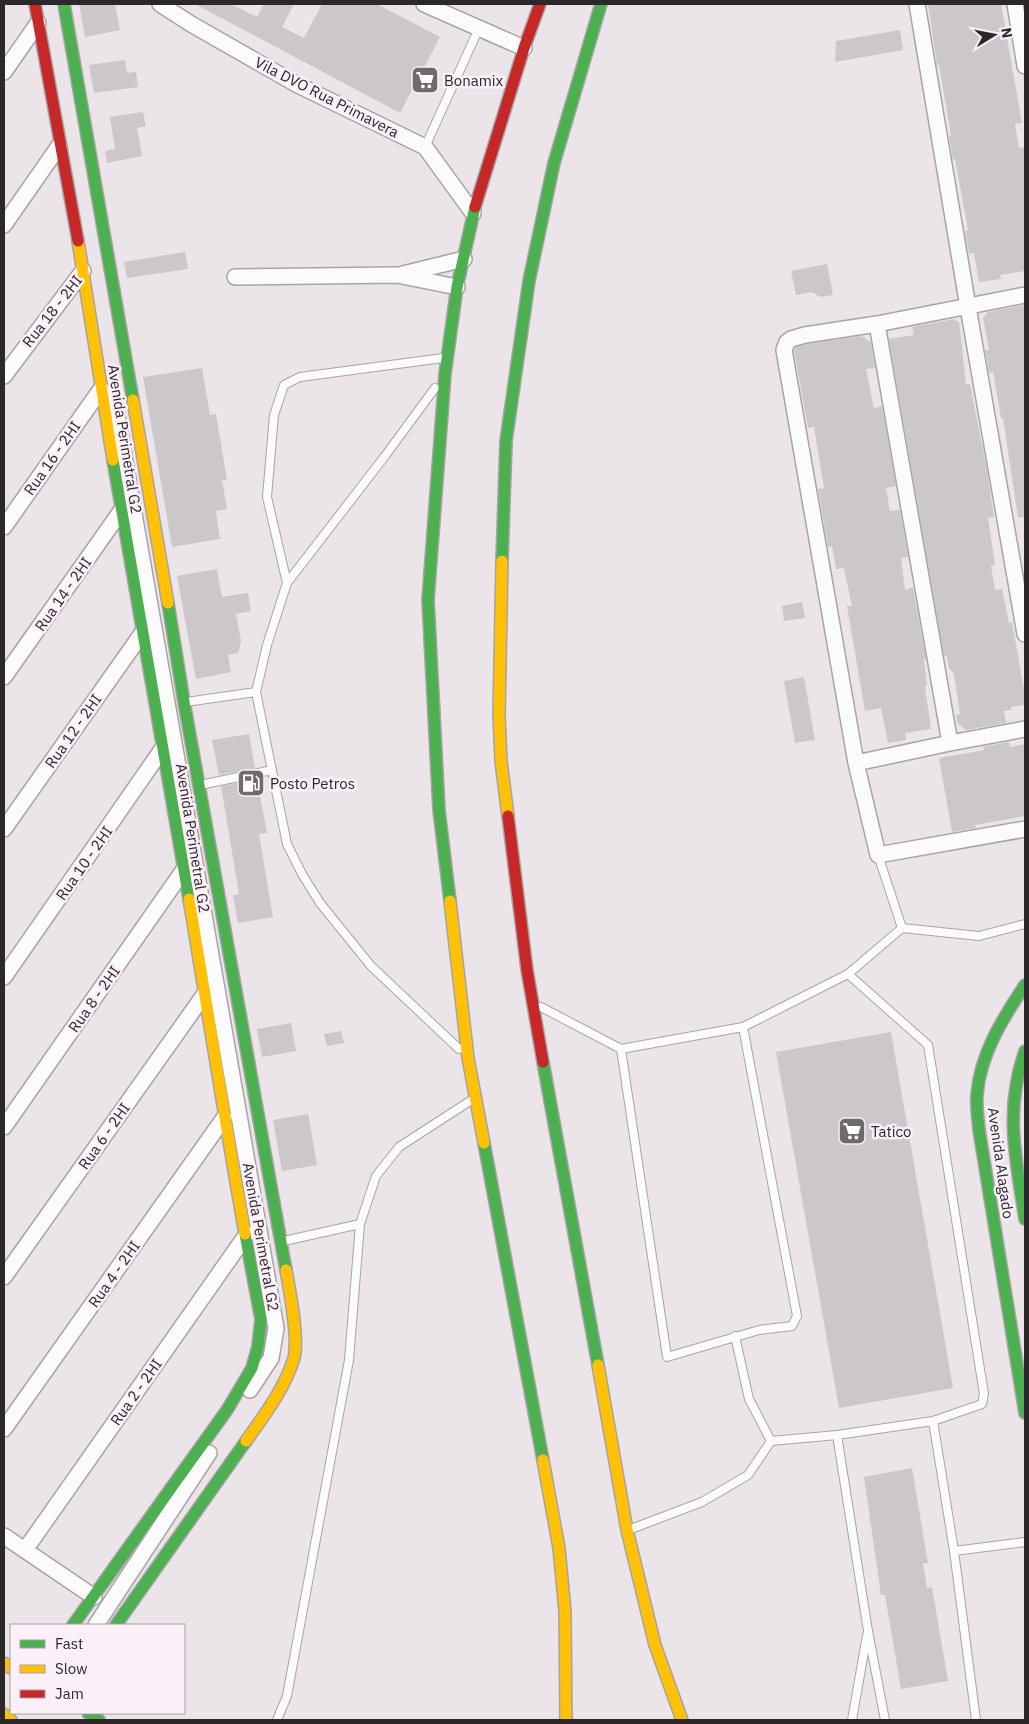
<svg xmlns="http://www.w3.org/2000/svg" width="1029" height="1724" font-family="'IBM Plex Sans',sans-serif">
  <style>
    .building { fill: #cbc7ca }
    .lines { fill: none; stroke-linecap: round; stroke-linejoin: round }
    .lane-casing { stroke: #a8a3a7; stroke-width: 10 }
    .street-casing { stroke: #a8a3a7; stroke-width: 18 }
    .fast-casing { stroke: #a8a3a7; stroke-width: 14 }
    .slow-casing { stroke: #a8a3a7; stroke-width: 14 }
    .jam-casing { stroke: #a8a3a7; stroke-width: 14 }
    .lane { stroke: #fcfbfc; stroke-width: 8 }
    .street { stroke: #fcfbfc; stroke-width: 15 }
    .fast { stroke: #4caf50; stroke-width: 11 }
    .slow { stroke: #ffc107; stroke-width: 11 }
    .jam { stroke: #c62828; stroke-width: 11 }
    .labels { text-anchor: middle; dominant-baseline: central; stroke-width: 5; stroke-linejoin: round; paint-order: stroke }
    .poi-label { font-size: 15px; fill: #2c272b; stroke: #fbf0f8; text-anchor: start }
    .street-label { font-size: 15px; fill: #2c272b; stroke: #fbf0f8 }
  </style>
  <rect width="100%" height="100%" fill="#ebe5ea"/>
  <path class="building" d="M79,4H115L120,30L85,37Z
    M195,4H231L257,17L264,4H294L282,27L304,38L322,4H377L440,37L400,113Z
    M928,4H1001L1022,123L1015,124L1019,148L1025,147V271L1000,275L1001,279L979,282L974,253L969,254L965,231L968,230L955,159L953,160L949,136L951,135L939,65H937Z
    M900,30L903,50L835,62L836,41Z
    M125,60L127,73L136,72L138,87L94,93L89,65Z
    M143,112L146,126L137,128L142,156L107,163L105,151L115,149L110,117Z
    M185,252L188,269L127,278L124,262Z
    M827,264L833,295L820,297L812,292L796,295L791,271Z
    M1025,305V517L1018,518L1003,418H1001L993,372L989,373L987,359L985,350H989L983,318L988,312Z
    M954,319L959,322L966,384H970L987,470L994,517L988,518L995,565L991,566L995,590L1002,589L1009,623L1012,622L1025,695V705L1011,707V710L1004,711L1006,723L966,730L958,724L956,715L960,714L954,674L949,668L947,656H944L889,339L914,335L912,327Z
    M861,336L871,342L875,368L866,369L874,408L882,406L896,486L886,488L890,511L900,510L908,557L901,558L905,590L913,587L926,659L924,660L927,685L925,687L931,729L905,733L906,740L888,743L881,708L865,711L847,606H852L844,568L836,569L832,546L828,547L818,489L824,488L814,427L808,428L794,351L796,347L807,344Z
    M202,368L210,415L216,414L227,480H222L227,509L216,511L220,539L172,547L143,377Z
    M217,569L222,597L248,593L251,611L236,614L241,641L238,653L228,655L231,672L196,679L177,576Z
    M802,602L805,618L784,621L782,606Z
    M804,677L815,740L795,743L784,681Z
    M249,734L255,768L219,775L212,740Z
    M1009,742L1010,747L1025,744V816L975,825L976,828L952,832L939,758L985,750L982,747Z
    M257,779L267,833L259,834L273,917L238,923L233,895L239,894L221,786Z
    M291,1023L296,1051L262,1057L257,1029Z
    M341,1031L344,1043L327,1046L324,1034Z
    M891,1032L953,1388L839,1408L776,1052Z
    M308,1114L317,1165L282,1171L273,1120Z
    M912,1468L928,1563H923L927,1588L932,1587L948,1681L901,1689L885,1595H881L864,1477Z"/>
  <g class="lines">
    <g class="lane-casing">
      <path id="lane" d="M425,147L479,28
        M435,388L385,456L287,583L267,645L256,692L287,844L302,874L320,903L371,966L459,1049
        M287,583L267,497L274,415L284,385L300,377L443,358
        M186,702L256,692
        M200,785L272,770
        M878,855L902,928
        M848,974L928,1045L984,1394L982,1404L933,1421
        M541,1007L621,1049L743,1027L848,974L902,928L979,936L1025,924
        M621,1049L667,1357L759,1330L792,1326L797,1316L743,1027
        M284,1241L360,1224
        M735,1336L749,1399L771,1441L837,1435L933,1421L954,1551L976,1720
        M837,1435L868,1631L885,1720
        M631,1529L702,1502L748,1475L771,1441
        M954,1551L1025,1542
        M277,1720L287,1696L349,1360L360,1224L376,1176L399,1147L470,1101
        M852,1720L867,1635"/>
    </g>
    <g class="street-casing">
      <path id="street" d="M160,4L191,24L296,84L425,147L473,213
        M424,4L524,48
        M917,4L968,307L1025,634
        M1015,4L1025,66
        M4,72L38,23
        M4,225L59,146
        M403,274L464,259
        M235,277L397,275L457,287
        M1025,295L877,324L805,335L791,339L787,342L784,350L856,763L950,743L1025,729
        M877,324L950,743
        M4,376L83,271
        M113,393L276,1328L271,1358L250,1390
        M4,527L101,389
        M4,677L121,511
        M856,763L878,855L1025,829
        M4,829L143,632
        M4,977L163,748
        M4,1127L183,871
        M4,1277L204,995
        M4,1429L224,1118
        M4,1536L94,1597
        M25,1550L247,1234
        M96,1625L209,1453"/>
    </g>
    <g class="fast-casing">
      <path id="fast" d="M64,4L133,400
        M113,460L189,899
        M502,561L506,441L529,281L554,163L601,4
        M168,603L184,702L286,1270
        M450,901L439,810L428,600L445,374L457,287L475,207
        M1025,985C1003,1018 980,1054 977,1095C976,1106 978,1118 979,1130L1025,1413
        M1025,1051C1004,1111 1016,1159 1025,1219
        M543,1062L598,1365
        M484,1143L543,1460
        M73,1625L227,1410L252,1368L258,1346L261,1319L245,1234
        M116,1625L246,1441
        M88,1713L99,1720"/>
    </g>
    <g class="slow-casing">
      <path id="slow" d="M78,241L113,460
        M133,400L168,603
        M502,561L499,715L501,761L508,816
        M189,899C208,1011 225,1122 245,1234
        M450,901L468,1058L484,1143
        M598,1365L627,1530L655,1645L682,1720
        M246,1441C264,1416 285,1388 294,1358C299,1338 290,1292 286,1270
        M543,1460L559,1548L565,1611L566,1720
        M4,1663L11,1668
        M4,1714L11,1720"/>
    </g>
    <g class="jam-casing">
      <path id="jam" d="M35,4L78,241
        M475,207L524,48L540,4
        M508,816L527,970L543,1062"/>
    </g>
    <use href="#lane" class="lane"/>
    <use href="#street" class="street"/>
    <use href="#fast" class="fast"/>
    <use href="#slow" class="slow"/>
    <use href="#jam" class="jam"/>
  </g>
  <defs>
    <g id="supermarket-square" transform="scale(1.4375)"><rect x="-9" y="-9" width="18" height="18" rx="4" fill="#6f6a6e" stroke="#fbf0f8"/><path d="M-6-5.5h2.5l.6 2H6L4.5 2H-2.5L-4.4-4H-6ZM-1.5 3.2a1.3 1.3 0 1 0 .1 0ZM3 3.2a1.3 1.3 0 1 0 .1 0Z" fill="#fff"/></g>
    <g id="fuel-square" transform="scale(1.4375)"><rect x="-9" y="-9" width="18" height="18" rx="4" fill="#6f6a6e" stroke="#fbf0f8"/><path d="M-5.5-6h7V0h2V4h1.3V-2.5L3-4.5l.8-.8L6-3V5H2.5V1h-1V6h-7ZM-4.2-4.7v3.2H.2V-4.7Z" fill="#fff"/></g>
  </defs>
  <g fill-rule="evenodd">
    <use href="#supermarket-square" x="425" y="80"/>
    <use href="#fuel-square" x="251" y="783"/>
    <use href="#supermarket-square" x="852" y="1131"/>
  </g>
  <g class="labels">
    <g class="poi-label">
      <text x="444" y="80">Bonamix</text>
      <text x="270" y="783">Posto Petros</text>
      <text x="871" y="1131">Tatico</text>
    </g>
    <g class="street-label">
      <text transform="translate(327 97) rotate(27)">Vila DVO Rua Primavera</text>
      <text transform="translate(52 311) rotate(-52)">Rua 18 - 2HI</text>
      <text transform="translate(125 439) rotate(81)">Avenida Perimetral G2</text>
      <text transform="translate(52 458) rotate(-55)">Rua 16 - 2HI</text>
      <text transform="translate(63 594) rotate(-55)">Rua 14 - 2HI</text>
      <text transform="translate(73 731) rotate(-55)">Rua 12 - 2HI</text>
      <text transform="translate(193 838) rotate(81)">Avenida Perimetral G2</text>
      <text transform="translate(84 863) rotate(-55)">Rua 10 - 2HI</text>
      <text transform="translate(94 999) rotate(-55)">Rua 8 - 2HI</text>
      <text transform="translate(104 1136) rotate(-55)">Rua 6 - 2HI</text>
      <text transform="translate(1001 1163) rotate(82)">Avenida Alagado</text>
      <text transform="translate(261 1237) rotate(80)">Avenida Perimetral G2</text>
      <text transform="translate(114 1274) rotate(-55)">Rua 4 - 2HI</text>
      <text transform="translate(136 1392) rotate(-55)">Rua 2 - 2HI</text>
    </g>
  </g>
  <rect width="1029" height="1724" fill="none" stroke="#2c272b" stroke-width="10"/>
  <rect x="10" y="1624" width="175" height="90" fill="#fbf0f8" stroke="#a8a0a6"/>
  <rect x="20" y="1640" width="25" height="8" fill="#4caf50" stroke="#a8a0a6"/>
  <text x="55" y="1649" font-size="15" fill="#2c272b">Fast</text>
  <rect x="20" y="1665" width="25" height="8" fill="#ffc107" stroke="#a8a0a6"/>
  <text x="55" y="1674" font-size="15" fill="#2c272b">Slow</text>
  <rect x="20" y="1690" width="25" height="8" fill="#c62828" stroke="#a8a0a6"/>
  <text x="55" y="1699" font-size="15" fill="#2c272b">Jam</text>
  <g transform="translate(994 35) rotate(80)" stroke="#fbf0f8" stroke-width="4" paint-order="stroke">
  <path d="M0-4L9 19L0 12L-9 19Z" fill="#2c272b"/>
  <text y="-8" font-size="14" font-weight="bold" text-anchor="middle" fill="#2c272b">N</text>
  </g>
</svg>
